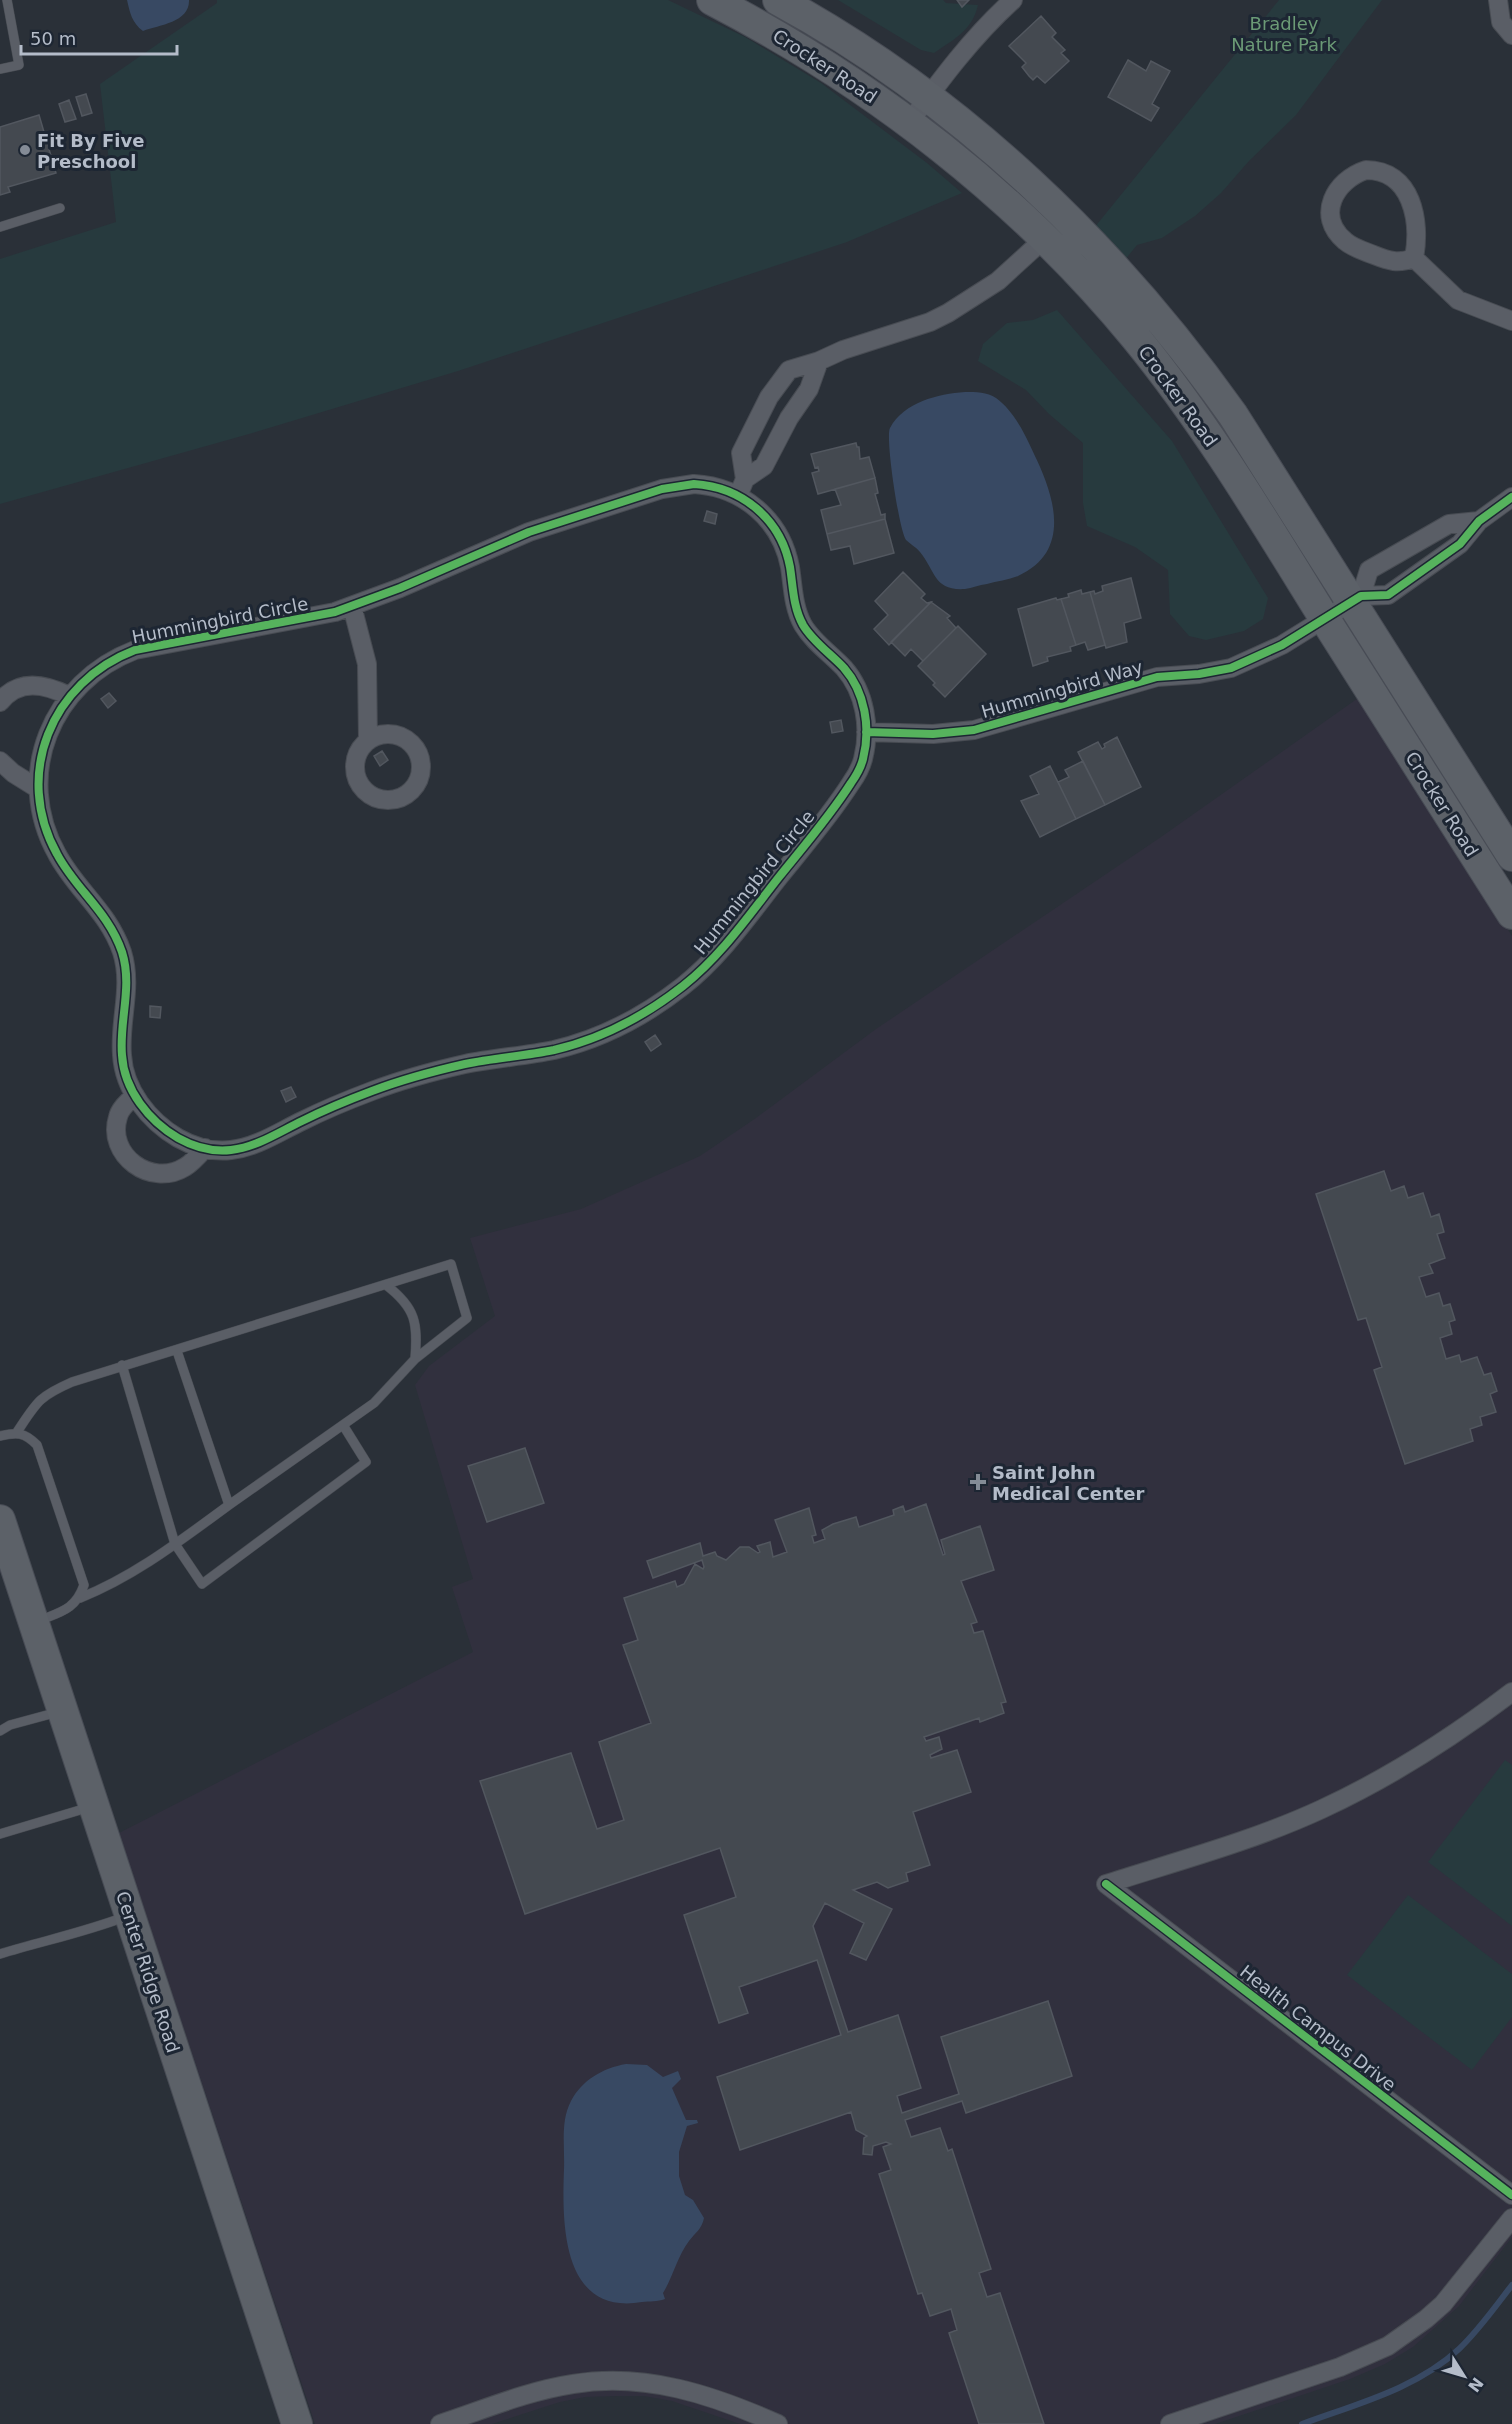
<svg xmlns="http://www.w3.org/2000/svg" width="1512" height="2424" font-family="'DejaVu Sans',sans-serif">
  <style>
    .medical { fill: #31303e }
    .green { fill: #273a3e }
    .water { fill: #384963 }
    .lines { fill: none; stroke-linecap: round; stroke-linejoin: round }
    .stream { stroke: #384963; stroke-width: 6 }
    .building { fill: #444950; stroke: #52575f; stroke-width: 1.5 }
    .lane-casing { stroke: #484c53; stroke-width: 10 }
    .street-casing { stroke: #484c53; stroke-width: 20 }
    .primary-casing { stroke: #484c55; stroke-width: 32 }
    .lane { stroke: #5a5e66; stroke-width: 9 }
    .street { stroke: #5a5e66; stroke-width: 18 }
    .primary { stroke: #5c6168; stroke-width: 30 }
    .cycleway-casing { stroke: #1d2633; stroke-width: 11 }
    .cycleway { stroke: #56b35d; stroke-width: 8 }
    .poi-dot { fill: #848b96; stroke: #1d2633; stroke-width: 2 }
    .labels { text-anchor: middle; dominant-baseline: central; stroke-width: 6; stroke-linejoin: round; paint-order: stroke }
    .park-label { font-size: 18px; fill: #6b9a76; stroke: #1d2633 }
    .street-label { font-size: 18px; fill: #b4bcc9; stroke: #1d2633 }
    .poi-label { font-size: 18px; font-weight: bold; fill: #b4bcc9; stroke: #1d2633; text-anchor: start }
  </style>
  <rect width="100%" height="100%" fill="#2a3038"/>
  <path class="medical" d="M1361,696L1512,936V2237L1459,2306L1413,2347L1385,2364L1350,2379L1215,2424H740L672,2401L644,2396H617L585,2397L560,2402L492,2424H315L119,1833L473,1652L452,1587L473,1579L415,1385L429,1366L495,1316L470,1238L581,1209L700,1156L756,1118L876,1029L1161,837Z"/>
  <path class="green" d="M217,0H668L745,37L821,83L927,163L962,193L847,242L458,371L249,434L0,504V259L116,222L100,84L217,3Z
    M838,0H943L946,3L978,5C972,31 954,39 934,53L921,50Z
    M1279,0H1382L1296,115L1249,161L1221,193L1195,216L1162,238L1137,245L1124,261L1094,228Z
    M1057,310L1172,441L1268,598L1263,619L1244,631L1206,640L1189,636L1170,614L1168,570L1135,547L1087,526L1083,503V443L1049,414L1026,390L978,361L983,344L1007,323L1033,320Z
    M1505,1760L1512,1765V1926L1428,1862Z
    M1408,1895L1512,1974V2017L1472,2070L1347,1975Z"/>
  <path class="water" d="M127,0H189C190,22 160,25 143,31C132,23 130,13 127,0Z
    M965,392C976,392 987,392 996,398C1014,411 1025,434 1034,454C1054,495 1073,551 1018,576C1008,580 997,581 987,584C979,585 972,588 965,589C934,591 936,572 920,552C916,547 910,544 906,540C899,530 885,437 890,428C904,402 938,394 965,392Z
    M626,2064L647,2065L663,2077L678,2071L681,2079L672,2088L686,2120H697L698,2123L687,2126L679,2152V2176L685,2195L693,2200L704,2218C702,2229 695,2233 689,2241C677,2257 673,2277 663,2293L665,2299C657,2302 650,2301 642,2302C561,2316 562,2222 564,2169C565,2147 560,2122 571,2101C582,2080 603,2068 626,2064Z"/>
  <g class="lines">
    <path class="stream" d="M1302,2424C1356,2404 1416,2389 1459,2349C1479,2330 1495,2307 1512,2285"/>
  </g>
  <path class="building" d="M957,0H969L962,7Z
    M1041,16L1056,33L1052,37L1065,50L1061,53L1069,61L1045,83L1037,76L1033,80L1029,76L1022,67L1026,63L1009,46Z
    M1128,60L1146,71L1151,61L1170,71L1152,104L1159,108L1151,121L1108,97Z
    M86,94L92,113L82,116L76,97Z
    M69,100L76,119L65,122L59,104Z
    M39,115L56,173L8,187L10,192L0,195V127Z
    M856,443L857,447H859L860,459L869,457L875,478L818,494L812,473L819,471L818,467L815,468L811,454Z
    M875,478L878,493L875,494L881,515L885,514V519L827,534L821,510L841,505L835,489Z
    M707,511L717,514L715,524L704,521Z
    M885,519L894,553L854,564L850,546L831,550L827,534Z
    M903,572L925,594L921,598L927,603L931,602L889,645L874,629L888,615L875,601Z
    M1131,578L1141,618L1124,623L1127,642L1106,648L1090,592L1094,591L1095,594L1103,591L1102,586Z
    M1081,590L1082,594L1090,592L1105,645L1088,650L1085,642L1076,645L1061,599L1069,597L1068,594Z
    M1056,598L1057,600L1061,599L1076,645L1070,647L1071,651L1047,657L1048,661L1033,666L1018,609Z
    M931,602L950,616L947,618L956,628L923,661L911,649L905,656L891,642Z
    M958,626L986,654L945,697L933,685L935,683L918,666Z
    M109,693L116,701L108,708L101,699Z
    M841,720L843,731L832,733L830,722Z
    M1117,737L1141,787L1105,805L1078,752L1098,742L1102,749L1105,747L1104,744Z
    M382,751L388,760L380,766L374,756Z
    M1083,761L1105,805L1076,819L1058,782L1069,777L1065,770Z
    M1050,766L1076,819L1040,837L1021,801L1039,794L1030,776Z
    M150,1006L161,1007L160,1018L150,1017Z
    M655,1035L661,1044L651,1051L645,1042Z
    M291,1087L296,1097L286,1102L281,1091Z
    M1384,1171L1391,1191L1404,1186L1408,1198L1423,1193L1431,1217L1439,1214L1444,1232L1437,1234L1445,1258L1429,1264L1433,1273L1419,1277L1426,1297L1439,1293L1443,1306L1450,1304L1455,1320L1449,1322L1452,1334L1440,1338L1446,1359L1459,1355L1461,1362L1477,1357L1484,1375L1491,1373L1497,1391L1490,1394L1496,1412L1480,1417L1482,1425L1470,1429L1473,1441L1405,1464L1374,1370L1382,1367L1366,1318L1358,1320L1316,1194Z
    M525,1448L544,1503L487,1522L468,1466Z
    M926,1504L943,1555L945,1554L941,1540L980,1526L994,1570L961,1581L977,1622L971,1624L974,1633L983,1631L1006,1702L1001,1703L1004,1713L980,1722L979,1718L924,1737L926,1741L939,1737L942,1749L930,1755L931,1758L957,1750L971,1792L913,1812L930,1865L906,1873L908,1881L888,1888L877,1882L853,1890L892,1909L866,1960L850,1953L864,1923L825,1903L813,1926L848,2032L898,2015L921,2088L897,2096L902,2113L959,2094L941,2037L1048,2001L1072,2076L966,2113L962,2101L905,2120L911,2137L940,2128L948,2151L952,2149L991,2269L979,2273L987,2297L1000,2293L1044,2424H979L949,2333L957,2330L951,2309L930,2316L922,2293L918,2294L879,2174L891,2170L883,2147L891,2144L886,2142L873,2146L872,2155L863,2154L864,2138L867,2136L856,2130L851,2112L740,2150L717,2077L841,2035L817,1960L739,1987L748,2013L719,2023L684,1915L736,1897L720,1848L525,1914L480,1781L571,1753L597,1829L624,1820L599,1742L651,1723L623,1645L638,1640L624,1598L675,1581L677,1587L684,1584L695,1564L703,1569L704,1567L702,1560L653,1578L647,1561L700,1543L703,1556L715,1552L717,1556L726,1560L740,1547H749L758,1553L760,1552L757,1546L770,1542L773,1557L787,1552L775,1520L809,1508L816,1535L812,1536L814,1543L825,1539L822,1530L833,1524L856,1517L859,1527L894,1515L893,1510L903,1506L905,1512Z"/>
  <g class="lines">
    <g class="lane-casing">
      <path id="lane" d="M0,69L19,65L7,0
        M0,227L60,208
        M386,1285C416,1308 418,1323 415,1359
        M122,1365L175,1544L202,1584L366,1462L343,1425
        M17,1432C37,1402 38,1397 72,1382L451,1264L467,1318L415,1359L374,1403L229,1505
        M0,1436C17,1432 24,1432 37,1445L84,1585C75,1611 59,1612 36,1622
        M80,1598C135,1576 181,1540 229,1505L177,1351
        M0,1731L10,1725L58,1712
        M0,1834L90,1807
        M0,1954C42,1941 86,1932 127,1916"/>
    </g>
    <g class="street-casing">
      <path id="street" d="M1498,0L1501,22L1512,35
        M909,123C941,79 973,36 1013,0
        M1366,170C1412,170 1421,221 1414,258C1398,264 1389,261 1374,255C1364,251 1353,248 1345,241C1315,216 1335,180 1366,170Z
        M1414,258L1458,300L1512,321
        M745,479L764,466L789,418L809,389L819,361
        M694,484C742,487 781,519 790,567C793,586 793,607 803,625C813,642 831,654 844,668C865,692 871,728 863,759C861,767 856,776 851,783C830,816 804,846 779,877C749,915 722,955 683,986C646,1015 601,1039 554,1050C525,1056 494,1058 465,1064C434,1071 401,1080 372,1091C348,1100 324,1110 302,1121C279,1132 257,1147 231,1150C213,1152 194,1147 178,1138C149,1121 124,1090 122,1055C119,1020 133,987 122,952C108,911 76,890 57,854C13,775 51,682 135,650L335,612L400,588L529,532L662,489Z
        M738,496L745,479L741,453L769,397L789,370L819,361L843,350L930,322L948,313L998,281L1044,239
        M1361,596L1369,570L1449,524L1479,521
        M352,606L367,664L368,741
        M0,702C19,678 45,684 69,696
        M866,732L933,734L974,730L1157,677L1199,674L1231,668L1282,645L1361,596L1388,595L1460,544L1479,521L1512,497
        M355 767a33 33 0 1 1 66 0a33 33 0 1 1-66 0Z
        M0,761L13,773L37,788
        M135,1095C129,1101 120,1108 118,1117C106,1155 151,1188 185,1167C192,1163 199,1155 205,1148
        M1106,1884L1512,2195
        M1106,1884C1178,1861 1253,1841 1322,1809C1389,1778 1453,1737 1512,1692
        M440,2424C483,2410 527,2391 573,2384C645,2372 713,2395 778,2424
        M1170,2424L1340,2367L1388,2346L1426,2319L1443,2304L1512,2218"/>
    </g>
    <g class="primary-casing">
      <path id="primary" d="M712,0C874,84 1020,197 1136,338C1207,425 1264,521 1323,616C1386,716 1449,815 1512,914
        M778,0C960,99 1113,246 1233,415L1512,856
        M0,1520L297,2424"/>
    </g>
    <use href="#lane" class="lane"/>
    <use href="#street" class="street"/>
    <use href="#primary" class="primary"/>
    <g class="cycleway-casing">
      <path id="cycleway" d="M694,484C742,487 781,519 790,567C793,586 793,607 803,625C813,642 831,654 844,668C865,692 871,728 863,759C861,767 856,776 851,783C830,816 804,846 779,877C749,915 722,955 683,986C646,1015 601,1039 554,1050C525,1056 494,1058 465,1064C434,1071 401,1080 372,1091C348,1100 324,1110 302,1121C279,1132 257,1147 231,1150C213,1152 194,1147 178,1138C149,1121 124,1090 122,1055C119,1020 133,987 122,952C108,911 76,890 57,854C13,775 51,682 135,650L335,612L400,588L529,532L662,489Z
        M866,732L933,734L974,730L1157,677L1199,674L1231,668L1282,645L1361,596L1388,595L1460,544L1479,521L1512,497
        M1106,1884L1512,2195"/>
    </g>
    <use href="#cycleway" class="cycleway"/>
  </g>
  <g class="poi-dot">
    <circle cx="25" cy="150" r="6"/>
    <path d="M975 1473h6v6h6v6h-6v6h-6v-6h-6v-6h6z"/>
  </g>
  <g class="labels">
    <g class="park-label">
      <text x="1284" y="23">Bradley<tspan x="1284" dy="21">Nature Park</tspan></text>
    </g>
    <g class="street-label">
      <text transform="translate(825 66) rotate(33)">Crocker Road</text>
      <text transform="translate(1178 396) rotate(54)">Crocker Road</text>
      <text transform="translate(220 620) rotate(-11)">Hummingbird Circle</text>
      <text transform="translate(1062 689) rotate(-16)">Hummingbird Way</text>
      <text transform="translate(1442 804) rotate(58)">Crocker Road</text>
      <text transform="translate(754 882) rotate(-51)">Hummingbird Circle</text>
      <text transform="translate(148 1972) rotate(72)">Center Ridge Road</text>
      <text transform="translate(1318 2028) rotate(38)">Health Campus Drive</text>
    </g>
    <g class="poi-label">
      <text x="37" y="140">Fit By Five<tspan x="37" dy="21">Preschool</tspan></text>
      <text x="992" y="1472">Saint John<tspan x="992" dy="21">Medical Center</tspan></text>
    </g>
  </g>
  <g transform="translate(1464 2376) rotate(127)" stroke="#1d2633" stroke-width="4.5" paint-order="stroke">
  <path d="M0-4.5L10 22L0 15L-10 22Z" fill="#b4bcc9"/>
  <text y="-9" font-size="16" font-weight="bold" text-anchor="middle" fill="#b4bcc9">N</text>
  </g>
  <path d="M21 45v9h156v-9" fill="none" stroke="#b4bcc9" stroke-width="3"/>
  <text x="30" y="45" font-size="18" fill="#b4bcc9" stroke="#1d2633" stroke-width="4.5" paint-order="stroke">50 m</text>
</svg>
